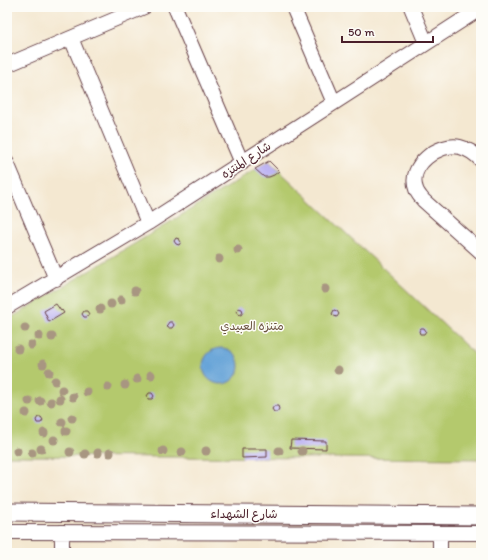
<svg xmlns="http://www.w3.org/2000/svg" width="488" height="560" font-family="Itim,'Playpen Sans Arabic',sans-serif">
  <style>
    .green { fill: #b4c96d; stroke: #7f744c }
    .water { fill: #67a4d8; stroke: #586282 }
    .building { fill: #b2a7f2 }
    .lines { fill: none; stroke-linecap: round; stroke-linejoin: round }
    .minor-casing { stroke: #643d44; stroke-width: 16 }
    .tertiary-casing { stroke: #643d44; stroke-width: 19 }
    .minor { stroke: #fff; stroke-width: 14 }
    .tertiary { stroke: #fff; stroke-width: 17 }
    .tree { fill: #a89681 }
    .labels { text-anchor: middle; dominant-baseline: central; stroke-width: 3; stroke-linejoin: round; paint-order: stroke }
    .street-label { font-size: 12px; fill: #4a1f2b; stroke: #fdfcf7 }
    .park-label { font-size: 12px; fill: #6a523f; stroke: #fdfcf7 }
  </style>
  <rect width="100%" height="100%" fill="#fdfcf7"/>
  <filter id="ink" filterUnits="userSpaceOnUse"><feTurbulence type="fractalNoise" baseFrequency=".025" numOctaves="2"/><feDisplacementMap in="SourceGraphic" scale="8" xChannelSelector="R" yChannelSelector="G"/><feConvolveMatrix kernelMatrix="1 2 1 2 8 2 1 2 1" color-interpolation-filters="sRGB"/></filter>
  <filter id="wash" filterUnits="userSpaceOnUse"><feTurbulence type="fractalNoise" baseFrequency=".012" numOctaves="4" result="noise"/><feDisplacementMap in="SourceGraphic" scale="16" xChannelSelector="R" yChannelSelector="G"/><feGaussianBlur stdDeviation="0.9" result="paint"/><feColorMatrix in="noise" values="0 0 0 0 0 0 0 0 0 0 0 0 0 0 0 0 0 1.4 0 .05"/><feComposite in="paint" operator="in"/></filter>
  <g filter="url(#wash)">
    <rect width="100%" height="100%" fill="#f4e8d1"/>
    <path class="green" d="M269,161L481,360V459L7,456V320L149,235Z"/>
    <path class="water" d="M203 366a18 18 0 1 1 36 0a18 18 0 1 1-36 0Z"/>
    <g id="blocks">
      <path class="building" d="M269,161L279,171L274,175L269,177H264L255,169Z
        M176,238L179,239L181,242L179,245L176,244L174,241Z
        M56,304L61,311L62,310L64,313L49,322L44,311Z
        M238,308L242,309L243,312L241,315L238,314L236,311Z
        M334,310L337,311L339,314L337,317L334,316L332,314Z
        M84,311H87L89,314L87,317H84L82,314Z
        M169,322H172L174,325L172,328H168L167,325Z
        M421,328H424L426,331L424,334H420L419,331Z
        M149,393H152L154,396L152,399H148L147,396Z
        M274,406H278L279,409L277,412H274L272,409Z
        M38,417H41L43,420L41,423H37L36,420Z
        M291,440L326,441V449L290,448Z
        M242,449H267V457L242,458Z"/>
    </g>
  </g>
  <g filter="url(#ink)">
    <use href="#blocks" fill-opacity="0" stroke="#643d44" stroke-width="1"/>
    <g class="lines">
      <g class="minor-casing">
        <path id="minor" d="M175,7L242,163
          M293,7L334,103
          M411,7L426,43
          M71,38L148,223
          M7,65L144,7
          M481,160C475,154 468,149 460,147C439,142 407,166 416,189C417,193 420,196 423,200L481,252
          M7,163L56,279
          M7,307L148,223L481,8
          M7,532L481,533
          M62,553V532
          M440,553V533"/>
      </g>
      <g class="tertiary-casing">
        <path id="tertiary" d="M7,512L481,516"/>
      </g>
      <use href="#minor" class="minor"/>
      <use href="#tertiary" class="tertiary"/>
    </g>
    <g class="tree">
      <circle cx="238" cy="250" r="4.5"/>
      <circle cx="219" cy="259" r="4.5"/>
      <circle cx="325" cy="289" r="4.5"/>
      <circle cx="135" cy="291" r="4.5"/>
      <circle cx="121" cy="300" r="4.5"/>
      <circle cx="111" cy="304" r="4.5"/>
      <circle cx="100" cy="309" r="4.5"/>
      <circle cx="25" cy="328" r="4.5"/>
      <circle cx="39" cy="336" r="4.5"/>
      <circle cx="52" cy="337" r="4.5"/>
      <circle cx="31" cy="345" r="4.5"/>
      <circle cx="18" cy="349" r="4.5"/>
      <circle cx="43" cy="364" r="4.5"/>
      <circle cx="338" cy="370" r="4.5"/>
      <circle cx="49" cy="372" r="4.5"/>
      <circle cx="151" cy="375" r="4.5"/>
      <circle cx="137" cy="379" r="4.5"/>
      <circle cx="55" cy="381" r="4.5"/>
      <circle cx="125" cy="385" r="4.5"/>
      <circle cx="108" cy="387" r="4.5"/>
      <circle cx="62" cy="390" r="4.5"/>
      <circle cx="87" cy="392" r="4.5"/>
      <circle cx="73" cy="397" r="4.5"/>
      <circle cx="60" cy="399" r="4.5"/>
      <circle cx="29" cy="401" r="4.5"/>
      <circle cx="40" cy="401" r="4.5"/>
      <circle cx="51" cy="402" r="4.5"/>
      <circle cx="26" cy="413" r="4.5"/>
      <circle cx="72" cy="418" r="4.5"/>
      <circle cx="62" cy="422" r="4.5"/>
      <circle cx="66" cy="431" r="4.5"/>
      <circle cx="44" cy="433" r="4.5"/>
      <circle cx="54" cy="440" r="4.5"/>
      <circle cx="41" cy="449" r="4.5"/>
      <circle cx="17" cy="451" r="4.5"/>
      <circle cx="163" cy="451" r="4.5"/>
      <circle cx="206" cy="451" r="4.5"/>
      <circle cx="279" cy="451" r="4.5"/>
      <circle cx="302" cy="451" r="4.5"/>
      <circle cx="70" cy="452" r="4.5"/>
      <circle cx="182" cy="452" r="4.5"/>
      <circle cx="32" cy="453" r="4.5"/>
      <circle cx="98" cy="453" r="4.5"/>
      <circle cx="110" cy="453" r="4.5"/>
      <circle cx="85" cy="454" r="4.5"/>
    </g>
  </g>
  <g class="labels">
    <g class="street-label">
      <text transform="translate(246 160) rotate(-33)">شارع المنتزه</text>
      <text x="244" y="514">شارع الشهداء</text>
    </g>
    <g class="park-label">
      <text x="252" y="326">متنزه العبيدي</text>
    </g>
  </g>
  <rect width="488" height="560" fill="none" stroke="#fdfcf7" stroke-width="24"/>
  <path d="M342 36v6h91v-6" fill="none" stroke="#4a1f2b" stroke-width="2"/>
  <text x="348" y="36" font-size="12" fill="#4a1f2b" stroke="#fdfcf7" stroke-width="3" paint-order="stroke">50 m</text>
</svg>
